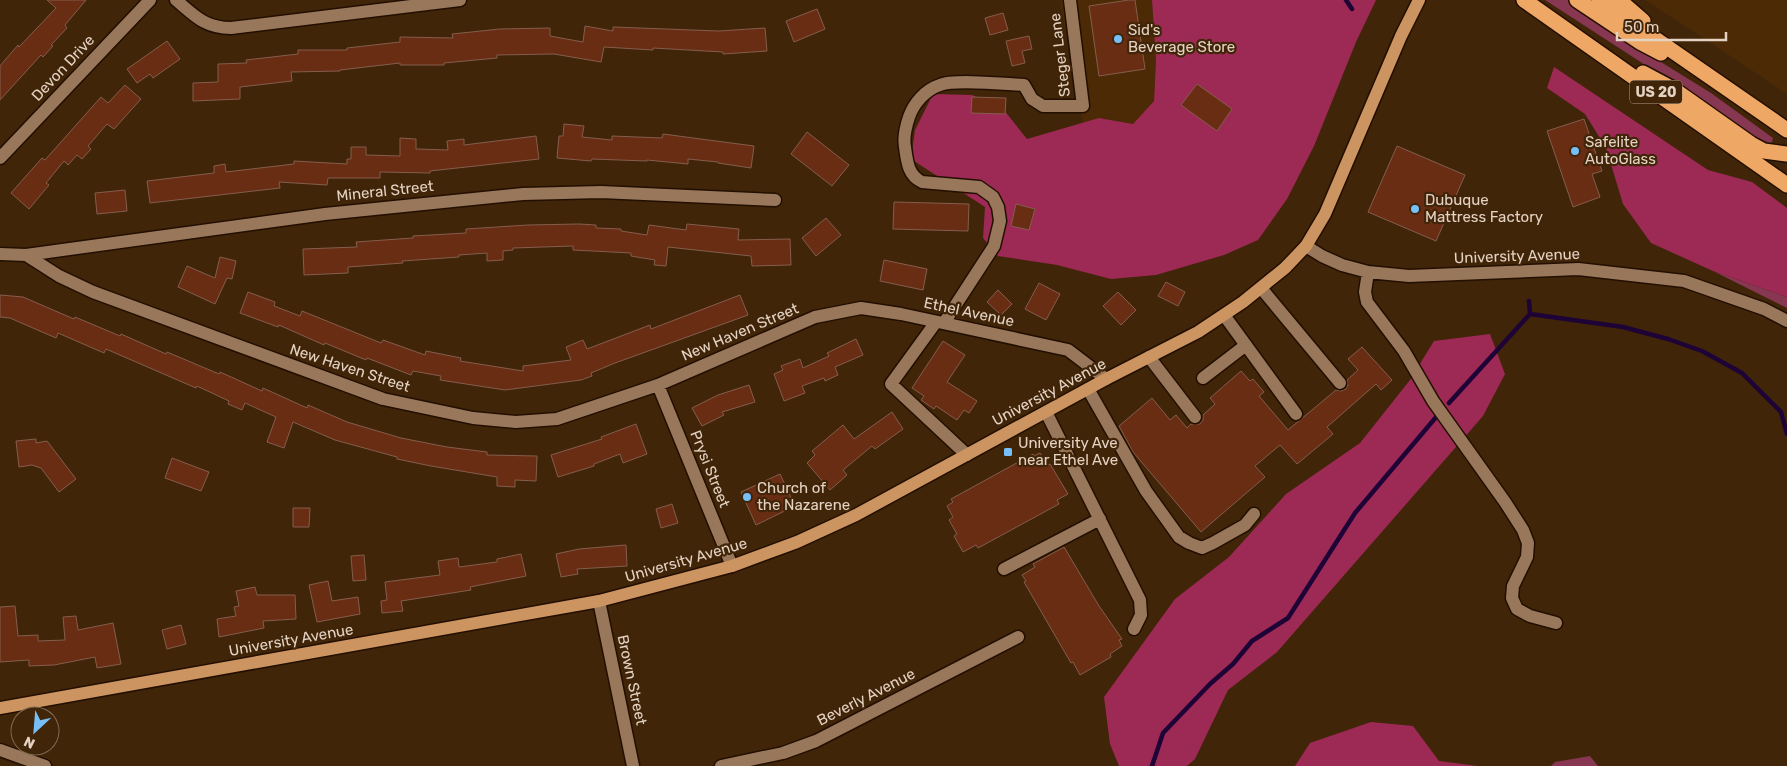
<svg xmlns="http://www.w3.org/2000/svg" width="1787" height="766" font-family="Rubik,sans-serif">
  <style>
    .built { fill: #4c2a06 }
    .green { fill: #873751 }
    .forest { fill: #9d2955 }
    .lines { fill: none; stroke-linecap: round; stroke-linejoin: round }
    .stream { stroke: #1e0336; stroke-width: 4.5 }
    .building { fill: #682d13; stroke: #855d4d }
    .minor-casing { stroke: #230f00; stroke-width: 15 }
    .major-casing { stroke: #230f00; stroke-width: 15 }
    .highway-casing { stroke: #230f00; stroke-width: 18 }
    .minor { stroke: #98775b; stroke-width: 12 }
    .major { stroke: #cc9461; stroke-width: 12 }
    .highway { stroke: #efa765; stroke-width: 15 }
    .poi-dot { fill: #76c0f7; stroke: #412509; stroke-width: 2 }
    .labels { text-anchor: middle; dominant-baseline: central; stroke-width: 4.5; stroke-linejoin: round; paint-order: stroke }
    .shield { fill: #412509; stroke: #b39e8b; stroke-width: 1 }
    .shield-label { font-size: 14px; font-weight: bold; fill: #e4d2c3 }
    .poi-label { font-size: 15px; fill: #e4d2c3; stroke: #412509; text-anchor: start }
    .street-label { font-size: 15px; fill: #e4d2c3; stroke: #412509 }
  </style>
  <rect width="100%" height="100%" fill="#412509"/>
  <path class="built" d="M1061,0H1152L1156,60L1154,101L1133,124L1099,118L1083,123L1061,4Z
    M1645,0H1787V94L1717,47Z"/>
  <path class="green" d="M1545,0H1568L1635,46L1711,93L1773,138L1772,142L1769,143L1752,137L1673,83Z
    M1713,271L1787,297V308Z
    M1590,756L1598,766H1551L1555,762Z"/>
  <path class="forest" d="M1152,0H1376L1356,42L1314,146L1287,199L1258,240L1224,255L1156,275L1111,279L1057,265L998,256L983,238L985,207L911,159L915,130L933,94L972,95L1004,110L1027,139L1099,118L1133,124L1154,101L1156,60Z
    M1554,67L1708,170L1752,182L1787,208V297L1713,271L1651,243L1623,204L1606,148L1585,114L1547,88Z
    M1490,334L1505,374L1483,416L1277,652L1228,690L1195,759L1187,766H1119L1110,744L1104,697L1175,599L1229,557L1286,494L1360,443L1410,380L1434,341Z
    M1371,722L1413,726L1439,761L1478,766H1295L1310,743Z"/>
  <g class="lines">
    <path class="stream" d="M1346,0L1352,9
      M1529,301L1530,314
      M1530,314L1623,327L1668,339L1702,351L1742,373L1781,412L1787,434
      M1449,403L1530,314
      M1152,766L1163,733L1210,684L1233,664L1252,641L1288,618L1355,513L1437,416"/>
  </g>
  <path class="building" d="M47,0H86L65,25L67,28L51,45L53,46L43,57L41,55L0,100V66L18,45L19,47L56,8Z
    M1129,0H1135L1145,69L1099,76L1089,6Z
    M817,9L825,29L794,42L786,21Z
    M1003,13L1008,30L990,35L985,18Z
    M585,26L613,31V27L719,31L765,28L767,51L723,54V52L653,48V50L604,47L601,62L554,54L497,55V58L444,63V65H400V63L340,70V71L291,72L292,81L240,87V99L193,101V83L218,82V64L247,63L246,60L298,54V50H347V48L400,42V37L453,38L452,34L500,29L550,28V36L583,42Z
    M1029,36L1032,49L1022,51L1025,63L1012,66L1006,41Z
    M167,41L180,59L153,78L150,74L137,83L127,69Z
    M1197,84L1232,109L1217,131L1181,105Z
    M125,85L141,99L114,129L107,124L88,146L91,149L82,159L77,155L68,165L64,161L46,183L49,185L29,209L11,193L42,158L45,160L101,97L108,103Z
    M972,97L1006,98L1005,114L971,113Z
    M1584,119L1602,171L1592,174L1600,197L1573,207L1547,131Z
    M564,124L584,126L582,137L612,140V136L662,138L663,134L754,146L751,168L718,163V162L688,159V164L647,160V161L592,159L591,161L557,158L559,136H563Z
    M807,132L849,165L832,186L791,154Z
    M536,136L539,159L430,171V173L380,172V178H328L327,185L279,182L280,188L150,203L147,181L214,173V166L225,164L226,172L294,164V161L347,164V159H351V147H366V155L400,156V138L416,139V149L448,150L447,141L464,139V145Z
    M1397,146L1465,175L1436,241L1368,212Z
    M125,190L127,211L97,214L95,193Z
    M894,202L969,204L968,231L893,229Z
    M1016,204L1035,209L1029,230L1011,226Z
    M826,218L841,235L816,256L802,238Z
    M579,224L596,225V228L621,229V231L647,235L649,225L686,230L687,224L739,229L738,240L790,239L791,265L752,266L751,256L668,247L666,266L654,265L655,260L631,256V253L573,250V246L513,248V250L503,251V260L487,261V253L459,255V257L402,261L403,263L348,267V273L304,275L303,249L357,247L356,242L413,238V236L466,233V229L528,225Z
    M220,257L236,261L232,279L227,278L215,304L178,287L187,266L215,278Z
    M884,260L927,269L923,290L880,281Z
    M1166,282L1185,292L1178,306L1158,296Z
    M1039,283L1060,294L1046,320L1025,309Z
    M998,290L1012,304L1001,315L987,302Z
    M248,292L275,302L274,306L300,316L302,311L381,343L383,340L425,355L426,351L461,358L460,361L523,371V366L571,360L566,347L583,340L587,349L650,325L651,329L740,295L748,315L615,363L591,373L592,376L581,380L505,390L440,380L441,376L413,371L411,375L367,358L366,360L325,343L324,345L279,325L278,327L240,313Z
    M1118,292L1136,310L1121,325L1103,306Z
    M0,295L23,297L74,319L75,317L120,336L121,334L166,354L167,352L219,374L220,372L262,391L263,388L307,408L308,405L347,422L401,438L447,447L487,452V455L537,456L536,481L515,480V487L497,486V477L431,466L397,459V457L335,440L293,422L284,448L267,442L276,417L245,403L242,410L228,404L229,401L197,386L196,388L106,349L104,353L58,333L56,338L10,318L0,317Z
    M856,339L863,355L835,367L838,375L825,381L824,378L802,386L805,393L784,401L774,374L783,370L781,366L800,359L803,368L829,356L827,353Z
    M943,341L965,355L947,382L977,401L969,413L964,410L957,420L936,406L934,409L921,400L924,396L912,388Z
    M1362,347L1392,380L1381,390L1376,384L1327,427L1333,434L1297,464L1280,445L1255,466L1265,477L1201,532L1133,452L1119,426L1152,398L1170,420L1176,415L1187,428L1191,424H1200L1203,420V415L1215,404L1210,398L1241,371L1250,381L1253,379L1264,392L1259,396L1288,430L1336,390L1341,391L1346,389L1348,385L1347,380L1358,370L1348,359Z
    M749,385L755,402L722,412L724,415L702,426L692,408L718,395Z
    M892,412L903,429L875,449L872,446L843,470L847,475L830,490L807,463L815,455L812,451L843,425L854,439Z
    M636,424L647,454L623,463L620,454L594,464V466L558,477L551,455L602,439L601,437Z
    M36,439V443L47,441L76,479L59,492L41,468L32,465L19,467L16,441Z
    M1040,453L1047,465L1050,464L1068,494L1057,500L1059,504L978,548L976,545L963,552L954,536L957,534L949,520L953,517L947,506L953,502L951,499L1033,454L1034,456Z
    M172,458L209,472L201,491L165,478Z
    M780,474L795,506L756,525L741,492Z
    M672,504L678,523L661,528L656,509Z
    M293,508H310L309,527H293Z
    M626,545L627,566L577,569L578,574L561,577L556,554L579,549Z
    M1064,547L1099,606L1122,639L1119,640L1122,646L1110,654L1111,657L1080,675L1073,662L1071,663L1024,582L1026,581L1022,575L1035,567L1033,564Z
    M521,554L526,576L470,587L471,590L401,601L403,611L382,613L381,601L387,600L385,582L440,575L438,561L458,558L459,567L497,562V559Z
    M364,555L366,580L353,581L351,556Z
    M328,581L332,601L358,597L360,614L317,622L309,585Z
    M255,587L257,595H295L296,619L263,621L264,628L219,637L217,619L236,616L234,607L239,606L236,591Z
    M15,606L18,636L38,635V641L65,640L63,617L76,616L78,630L113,623L121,664L97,668L95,657L54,665L29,666V660L0,662V607Z
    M181,625L186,644L167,649L162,630Z"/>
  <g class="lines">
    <g class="minor-casing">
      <path id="minor" d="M176,0C195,16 205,28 231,28L460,0
        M0,158L150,0
        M1306,246L1322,256L1342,265L1368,272L1409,276L1578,269L1684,281L1764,309L1787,321
        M0,254L26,255L325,214L523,194L601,192L775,200
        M26,255L59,276L93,292L383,399L473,418L516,422L557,419L658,385L815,317L861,308L901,314L1068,350L1106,379
        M1368,272L1365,292L1367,302L1404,351L1433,401L1505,502L1523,530L1528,543L1527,557L1513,586L1512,598L1517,609L1530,616L1556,623
        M1261,288L1340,383
        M1224,315L1296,414
        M936,322L891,384L967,455
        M944,323L994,246L1000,221L998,207L993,197L979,187L922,182C908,175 907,162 905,147C903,137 906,126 909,117C914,103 925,90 940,85C953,79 1006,84 1024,85L1032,99L1043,106H1083L1070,0
        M1149,357L1195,417
        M1203,378L1246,345
        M658,385L732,566
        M1088,389L1146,491L1179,537L1189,543L1202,548L1213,543L1245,525L1254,514
        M1046,412L1140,600L1141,615L1134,629
        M1004,569L1100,519
        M599,601L633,766
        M0,750L45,766
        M721,766L783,753L816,741L1018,637"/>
    </g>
    <g class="major-casing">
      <path id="major" d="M0,708L599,601L732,566L797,542L856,515L1106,379L1198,332L1243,302L1285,268L1306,246L1325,214L1401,36L1419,0"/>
    </g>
    <g class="highway-casing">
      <path id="highway" d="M1524,0L1787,185
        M1577,0L1640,42L1661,53
        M1599,0L1787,130
        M1619,0L1643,21
        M1643,73L1673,89L1751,144L1764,151L1787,154"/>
    </g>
    <use href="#minor" class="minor"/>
    <use href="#major" class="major"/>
    <use href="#highway" class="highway"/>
  </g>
  <g class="poi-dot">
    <circle cx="1118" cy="39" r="5"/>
    <circle cx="1575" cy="151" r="5"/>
    <circle cx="1415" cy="209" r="5"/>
    <rect x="1003" y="447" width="10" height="10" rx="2.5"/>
    <circle cx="747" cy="497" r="5"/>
  </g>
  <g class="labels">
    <rect class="shield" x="1630" y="80.5" width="52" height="23" rx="4"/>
    <g class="shield-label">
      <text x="1656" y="92">US 20</text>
    </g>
    <g class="poi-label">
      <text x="1128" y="30">Sid's<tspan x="1128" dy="17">Beverage Store</tspan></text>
      <text x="1585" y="142">Safelite<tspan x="1585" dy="17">AutoGlass</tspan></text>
      <text x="1425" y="200">Dubuque<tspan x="1425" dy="17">Mattress Factory</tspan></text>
      <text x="1018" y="443">University Ave<tspan x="1018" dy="17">near Ethel Ave</tspan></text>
      <text x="757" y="488">Church of<tspan x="757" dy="17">the Nazarene</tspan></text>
    </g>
    <g class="street-label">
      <text transform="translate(1060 55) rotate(-97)">Steger Lane</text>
      <text transform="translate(63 68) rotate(-47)">Devon Drive</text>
      <text transform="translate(385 191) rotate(-6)">Mineral Street</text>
      <text transform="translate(1517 256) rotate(-2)">University Avenue</text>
      <text transform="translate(969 312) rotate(12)">Ethel Avenue</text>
      <text transform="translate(740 332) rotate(-23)">New Haven Street</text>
      <text transform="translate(350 368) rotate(18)">New Haven Street</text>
      <text transform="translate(1049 392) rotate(-28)">University Avenue</text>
      <text transform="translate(710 469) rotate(68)">Prysi Street</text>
      <text transform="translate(686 560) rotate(-16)">University Avenue</text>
      <text transform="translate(291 640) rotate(-10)">University Avenue</text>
      <text transform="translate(632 680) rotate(78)">Brown Street</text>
      <text transform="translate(866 697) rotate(-27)">Beverly Avenue</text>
    </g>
  </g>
  <g transform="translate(35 731) rotate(206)"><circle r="24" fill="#412509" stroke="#826a53"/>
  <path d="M0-4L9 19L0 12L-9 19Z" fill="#76c0f7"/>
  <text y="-8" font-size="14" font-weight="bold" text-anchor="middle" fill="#e4d2c3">N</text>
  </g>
  <path d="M1617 32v8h109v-8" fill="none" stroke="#e4d2c3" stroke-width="2.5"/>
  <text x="1624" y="32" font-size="15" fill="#e4d2c3" stroke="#412509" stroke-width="4" paint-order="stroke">50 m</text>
</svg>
